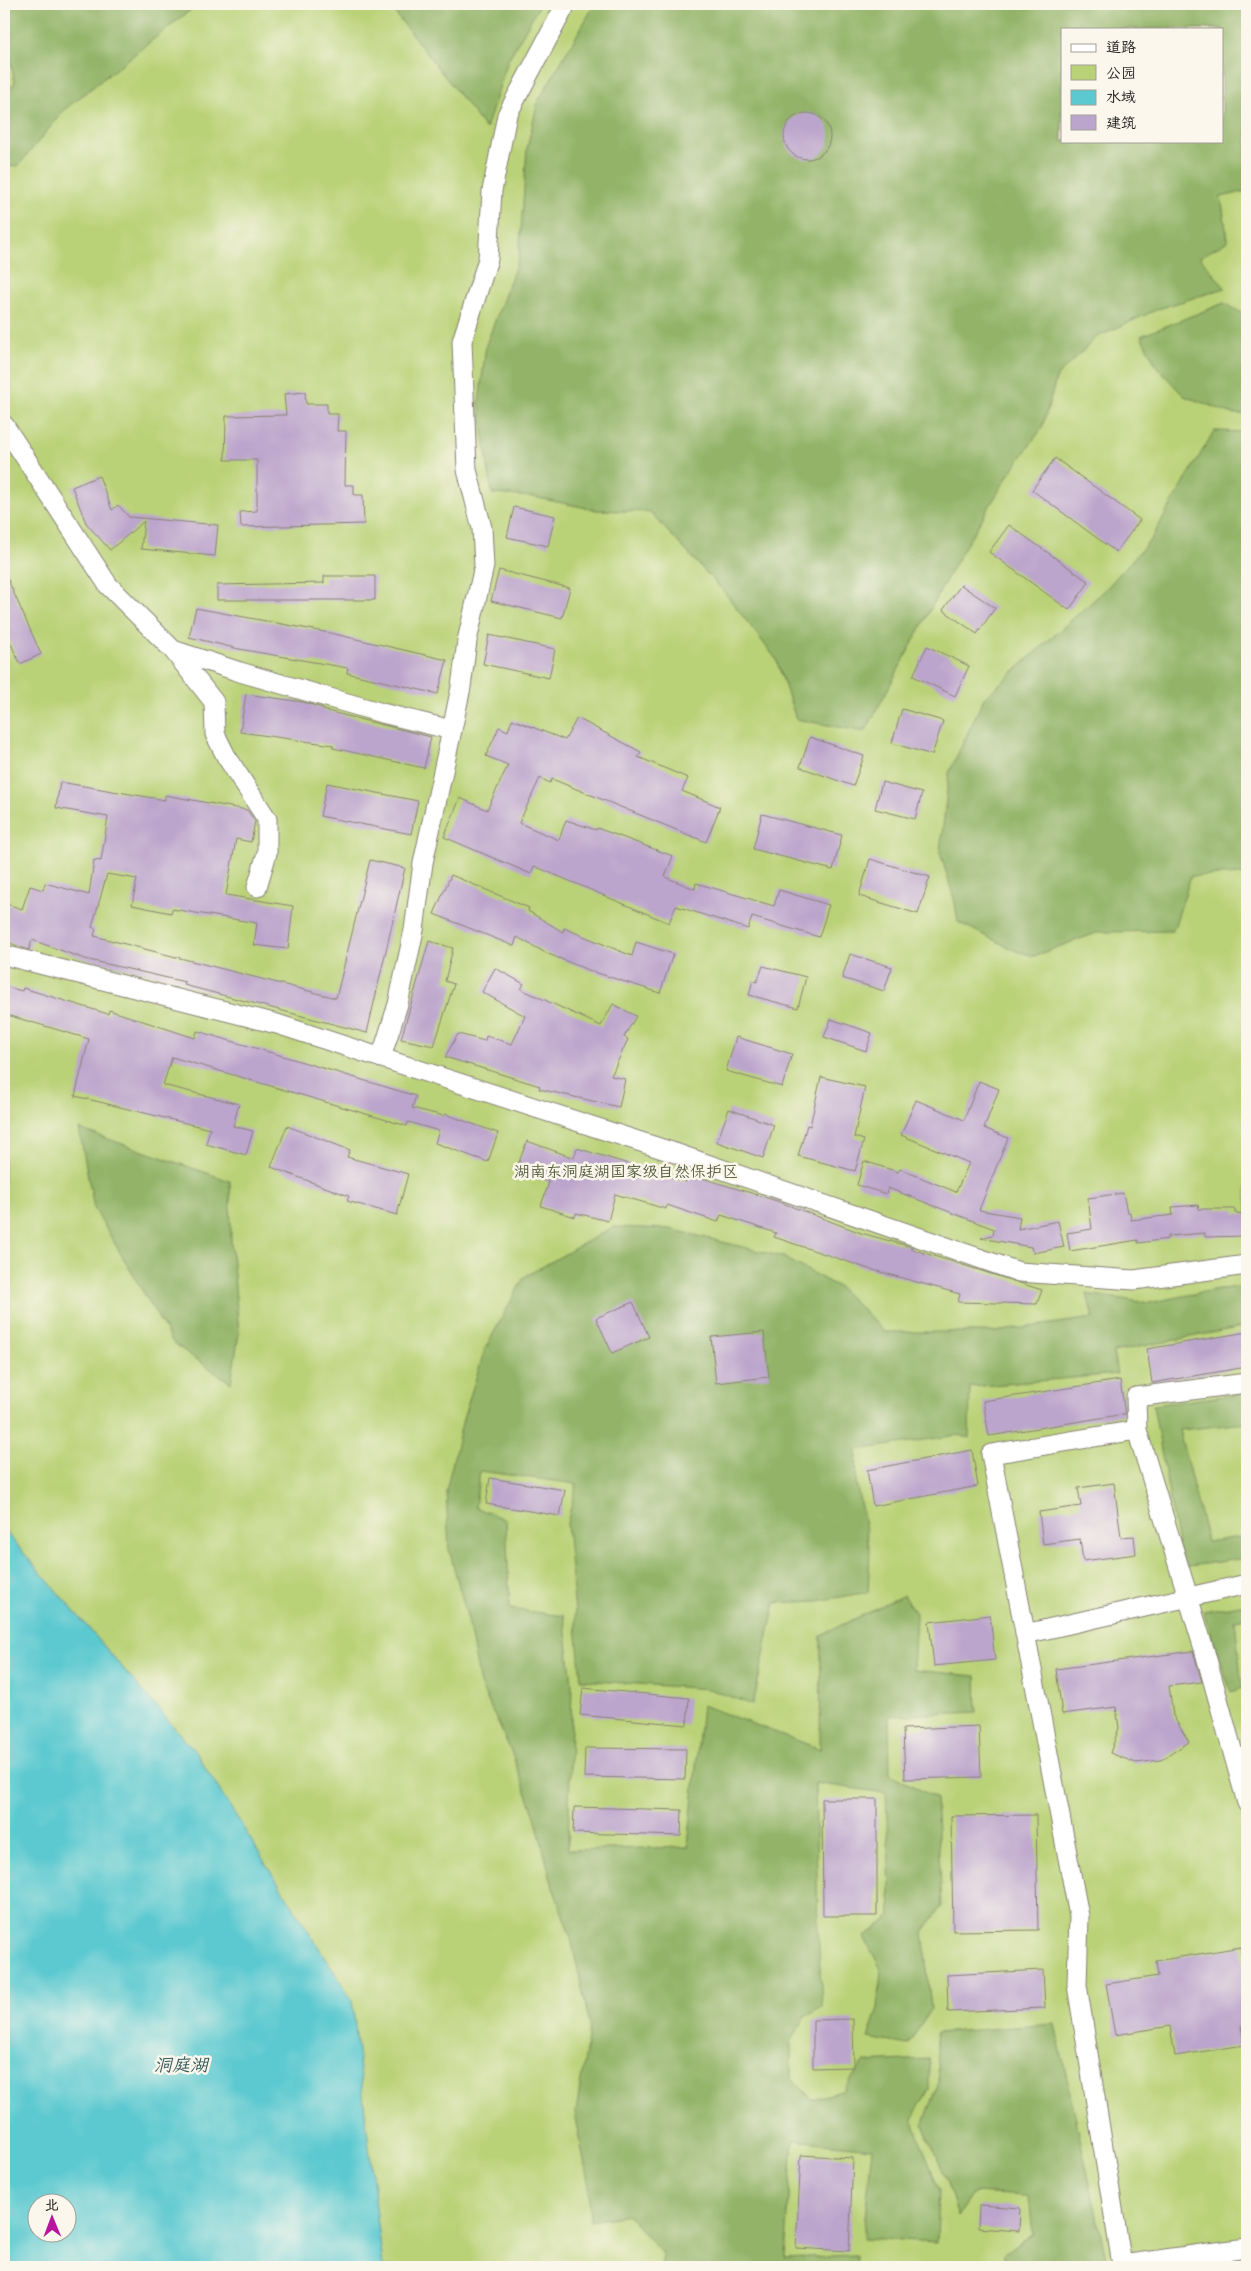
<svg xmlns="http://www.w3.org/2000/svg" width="1251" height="2271" font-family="Kalam,'LXGW WenKai TC',sans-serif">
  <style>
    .green { fill: #bad277; stroke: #6b774a; fill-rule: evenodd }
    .forest { fill: #93b468; stroke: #586842; fill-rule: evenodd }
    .water { fill: #5cc9d0; stroke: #3c7276; fill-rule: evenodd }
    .building { fill: #bca5cc }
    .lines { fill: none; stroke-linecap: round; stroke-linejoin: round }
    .minor-casing { stroke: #878074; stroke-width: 21 }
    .minor { stroke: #fff; stroke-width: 19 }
    .labels { text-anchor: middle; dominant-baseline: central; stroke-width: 5; stroke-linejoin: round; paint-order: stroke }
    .park-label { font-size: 16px; fill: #535c3c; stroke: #fbf7ec }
    .water-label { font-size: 18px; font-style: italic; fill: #32595b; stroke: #fbf7ec }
  </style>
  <rect width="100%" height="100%" fill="#fbf7ec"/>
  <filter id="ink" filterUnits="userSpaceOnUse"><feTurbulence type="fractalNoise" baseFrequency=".02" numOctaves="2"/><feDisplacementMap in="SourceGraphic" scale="10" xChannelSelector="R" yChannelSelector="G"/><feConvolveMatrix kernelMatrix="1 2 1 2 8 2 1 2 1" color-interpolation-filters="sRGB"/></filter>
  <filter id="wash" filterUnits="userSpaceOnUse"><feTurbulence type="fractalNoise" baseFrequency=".0096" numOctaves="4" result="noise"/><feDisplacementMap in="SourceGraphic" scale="20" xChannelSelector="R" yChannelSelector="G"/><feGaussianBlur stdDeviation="1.12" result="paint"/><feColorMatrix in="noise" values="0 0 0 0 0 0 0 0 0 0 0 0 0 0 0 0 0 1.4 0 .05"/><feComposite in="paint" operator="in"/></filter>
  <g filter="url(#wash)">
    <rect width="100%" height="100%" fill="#f2e5cb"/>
    <path class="green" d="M4,4H1247V2267H4ZM1062,29H1222V141H1062ZM38,2204H68V2234H38Z"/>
    <path class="forest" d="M4,4H203L188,12L65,109L18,166L4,167V93L15,83L4,28Z
      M388,4H540L508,60L486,129Z
      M595,4H1247V191L1221,197L1228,241L1200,257L1225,288L1158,309L1097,337L1057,376L1042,428L1009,474L954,565L865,732L796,719L776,659L725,593L650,512L597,510L533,497L492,494L479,403L486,345L519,257L527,148L538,101ZM1062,29H1222V141H1062Z
      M1224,303L1247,316V414H1233L1184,396L1157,367L1141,336Z
      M1214,431L1247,432V874L1191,876L1173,931L1099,932L1034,956L1016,951L958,922L955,902L940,852L949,773L984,698L1105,590L1151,539Z
      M79,1129L230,1181L231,1241L239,1333L231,1383L173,1343L94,1208Z
      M613,1227L670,1229L783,1257L840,1288L885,1332H994L1093,1318L1087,1294L1149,1303L1213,1290L1247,1286V1326L1113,1352L1117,1374L970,1387L969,1438L958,1435L857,1450L856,1482L870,1551L868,1592L818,1601L775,1603L753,1705L709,1689L581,1680L567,1523L577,1484L480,1471L475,1507L506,1520L510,1609L564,1616L572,1683L568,1850L688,1847L702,1705L820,1749L821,1635L904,1595L916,1615L913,1670L976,1676L977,1712L889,1716L890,1774L936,1798L942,1906L923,1932L931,2008L908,2045L868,2038L878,2008L881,1969L864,1937L891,1916L886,1793L815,1783L818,1929L822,2007L805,2017L791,2042V2078L812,2099L842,2091L864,2062L929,2059V2089L912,2119L939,2190L937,2242L863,2238L872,2148L793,2140L785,2258L855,2255L856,2267H661L663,2255L628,2215L590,2221L589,2185L575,2118L590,2026L571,1938L553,1887L534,1813L510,1749L480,1684L468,1620L449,1549L446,1491L463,1419L485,1349L524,1277Z
      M1247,1393V1423L1179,1430L1207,1542L1247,1536V1558L1182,1567L1153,1405Z
      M1247,1604V1618L1235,1620L1242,1688L1231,1692L1203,1611Z
      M1055,2024L1108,2267H1004V2253L1033,2234L1029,2196L974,2193L958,2216L943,2171L923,2125L939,2082L936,2033Z"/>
    <path class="water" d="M4,1530L196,1753L352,2000L383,2267H4ZM38,2204H68V2234H38Z"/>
    <g id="blocks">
      <path class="building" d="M784 136a23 23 0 1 1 46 0a23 23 0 1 1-46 0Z
        M305,392L306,404H327V414H338L337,431H346L345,485H354V495H363L364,524L241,527L240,512L257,511V460H225L226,416L286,415L284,394Z
        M1055,458L1140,520L1116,552L1032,490Z
        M99,476L112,510L118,505L129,517L218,525L215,556L141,549L144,521L110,550L86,523L72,487Z
        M514,507L555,516L548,546L507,537Z
        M1009,525L1089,582L1069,610L989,552Z
        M499,570L570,588L562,618L491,601Z
        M4,571L41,654L20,664L4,628Z
        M324,576H375V600H217V585L324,583Z
        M961,585L995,608L977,634L943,610Z
        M196,608L330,633L447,660L438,694L347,673L348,668L239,649L189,637Z
        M489,635L555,649L549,678L483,664Z
        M927,646L969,666L955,696L913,676Z
        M246,694L303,702L323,708V710L431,737L424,768L333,748V745L240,732Z
        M902,709L943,721L932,755L892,743Z
        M577,718L641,752L638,757L688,778L682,791L720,807L706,842L552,779L550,783L540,778L519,823L559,840L566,820L596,830L597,828L673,856L665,877L695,889L696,883L774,906L779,890L829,905L819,937L752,917L748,929L676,906L669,923L534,866L531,874L444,837L460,798L487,810L508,765L486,756L499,727L508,731L512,719L565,740Z
        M810,737L864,756L853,786L800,767Z
        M60,782L165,800V795L247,810L255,821L251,842L236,839L226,895L293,906L288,949L254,945L257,923L172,909L171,913L132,905L137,879L107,874L92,927L96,929L94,936L336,998L370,860L405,868L367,1033L184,985L185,982L85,959L32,940L29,950L4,941V913L7,904L22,909L30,886L43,890L45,883L89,895L94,860L101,861L108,817L56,808Z
        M882,782L922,793L915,819L875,809Z
        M327,783L418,801L411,834L320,816Z
        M762,814L842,835L833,870L753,849Z
        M870,859L930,877L918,914L859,896Z
        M451,875L529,908L528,911L563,932L564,928L632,956L636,942L673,954L660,993L588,970L546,953L517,937L514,946L434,914Z
        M429,941L453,948L445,981L454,984L434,1046L401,1039Z
        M850,954L892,967L884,991L842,978Z
        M763,966L806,977L798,1008L749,995L753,980L757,982Z
        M495,968L524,984L521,989L601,1026L613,1004L636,1016L624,1037L628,1039L611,1076L625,1079L619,1107L539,1089L540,1086L445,1057L458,1034L485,1041L486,1036L512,1044L525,1016L482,992Z
        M4,986L22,991L23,988L108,1014L109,1010L195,1038L197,1031L286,1057L416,1096L412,1108L444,1116L445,1114L498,1133L488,1162L435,1143L439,1131L408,1122L407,1126L172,1057L163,1085L239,1104L233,1126L253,1131L246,1155L206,1144L210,1129L75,1096L89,1039L4,1014Z
        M831,1019L872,1033L866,1051L824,1037Z
        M736,1037L792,1054L782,1087L726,1071Z
        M821,1077L865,1087L854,1137L864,1140L855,1171L798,1156L807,1125L810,1126Z
        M979,1081L999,1089L984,1128L1008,1138L979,1210L1020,1217L1018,1229L1058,1221L1064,1247L1033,1253L1031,1247L981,1238L993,1235L994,1229L888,1188L886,1194L857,1185L864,1161L898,1172L900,1169L956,1192L969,1163L901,1135L916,1100L964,1120Z
        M729,1109L774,1125L763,1158L717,1142Z
        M287,1126L350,1150L347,1157L408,1174L397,1215L347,1201L349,1196L271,1167Z
        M527,1141L574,1158L577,1148L686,1182L689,1174L777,1201L861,1233L912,1247V1249L1042,1290L1037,1304L958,1302L960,1294L866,1268L774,1237L776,1233L721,1215L718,1222L667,1205L666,1209L615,1194L608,1221L576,1213L575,1217L541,1206L549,1182L516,1170Z
        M1123,1193L1127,1212H1130L1131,1220L1173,1215L1172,1207L1198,1205L1199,1209H1235V1213L1247,1214V1236L1205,1237V1233L1168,1236V1239L1138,1243V1240L1070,1251L1067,1233L1092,1229L1088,1198Z
        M633,1302L649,1337L612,1353L596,1318Z
        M764,1332L769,1377L716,1383L711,1337Z
        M1247,1332V1367L1152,1383L1147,1349Z
        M1120,1380L1125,1414L989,1436L983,1401Z
        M972,1450L978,1486L873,1506L867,1470Z
        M490,1478L565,1490L560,1516L486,1504Z
        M1114,1483L1121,1537L1134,1536L1136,1554L1083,1561L1080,1539L1043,1544L1039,1512L1081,1506L1078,1488Z
        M990,1615L995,1660L934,1666L929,1622Z
        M1193,1651L1202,1682L1169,1686L1173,1716L1189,1742L1161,1760L1136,1763L1110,1753L1119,1728L1116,1707L1062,1714L1056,1669Z
        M583,1688L689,1698L687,1725L580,1715Z
        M979,1726L981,1777L905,1779L903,1729Z
        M585,1748L686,1749L685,1779L584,1777Z
        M822,1799H877V1916H823Z
        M574,1807L682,1810L681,1836L573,1833Z
        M1036,1815L1038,1930L953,1931L951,1816Z
        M1241,1947L1244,1965L1247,1964V2025L1241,2026L1244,2045L1175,2056L1170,2026L1115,2035L1106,1984L1158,1976L1156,1961Z
        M1043,1970L1045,2008L948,2012L947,1975Z
        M853,2019L854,2067L813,2068V2020Z
        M801,2155L853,2158L849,2251L796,2248Z
        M979,2205L1020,2208L1019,2231L978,2228Z"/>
    </g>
  </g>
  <g filter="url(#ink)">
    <use href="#blocks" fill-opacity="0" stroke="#878074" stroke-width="1"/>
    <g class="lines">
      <g class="minor-casing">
        <path id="minor" d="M4,425L108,585L173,650L240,672L382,713L452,730L423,863L414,930L398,1004L381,1058
          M173,650L214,702L215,734L226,756L267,819V853L257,887
          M452,730L461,687L467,641L484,566L482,528L467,470L462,341L488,259L492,191L507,115L566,4
          M4,955L277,1024L675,1153L1019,1272L1134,1280L1247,1265
          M1137,1430L1136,1397L1247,1383
          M1025,1634L1247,1584
          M1209,2253L1247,2248
          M1213,2267L1209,2253L1122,2265L1077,1985L1079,1916L991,1454L1137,1430L1204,1649L1247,1803"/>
      </g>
      <use href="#minor" class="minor"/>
    </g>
  </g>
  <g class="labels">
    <g class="park-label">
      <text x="626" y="1172">湖南东洞庭湖国家级自然保护区</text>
    </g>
    <g class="water-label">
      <text x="181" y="2066">洞庭湖</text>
    </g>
  </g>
  <rect width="1251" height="2271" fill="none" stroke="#fbf7ec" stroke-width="20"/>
  <rect x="1061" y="28" width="162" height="115" fill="#fbf7ec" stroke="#a29f99"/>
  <rect x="1071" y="44" width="25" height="8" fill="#ffffff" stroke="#a29f99"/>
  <text x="1106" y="52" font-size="15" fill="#1c1c1c">道路</text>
  <rect x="1071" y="65" width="25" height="15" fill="#bad277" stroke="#a29f99"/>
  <text x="1106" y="78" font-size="15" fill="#1c1c1c">公园</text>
  <rect x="1071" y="90" width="25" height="15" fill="#5cc9d0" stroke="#a29f99"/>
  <text x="1106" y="102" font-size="15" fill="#1c1c1c">水域</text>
  <rect x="1071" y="115" width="25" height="15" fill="#bca5cc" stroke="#a29f99"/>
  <text x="1106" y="128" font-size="15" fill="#1c1c1c">建筑</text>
  <g transform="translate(52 2218) rotate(359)"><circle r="24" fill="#fbf7ec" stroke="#a29f99"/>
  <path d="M0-4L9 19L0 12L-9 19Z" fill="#b5179e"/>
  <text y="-8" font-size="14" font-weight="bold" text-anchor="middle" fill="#1c1c1c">北</text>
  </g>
</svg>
